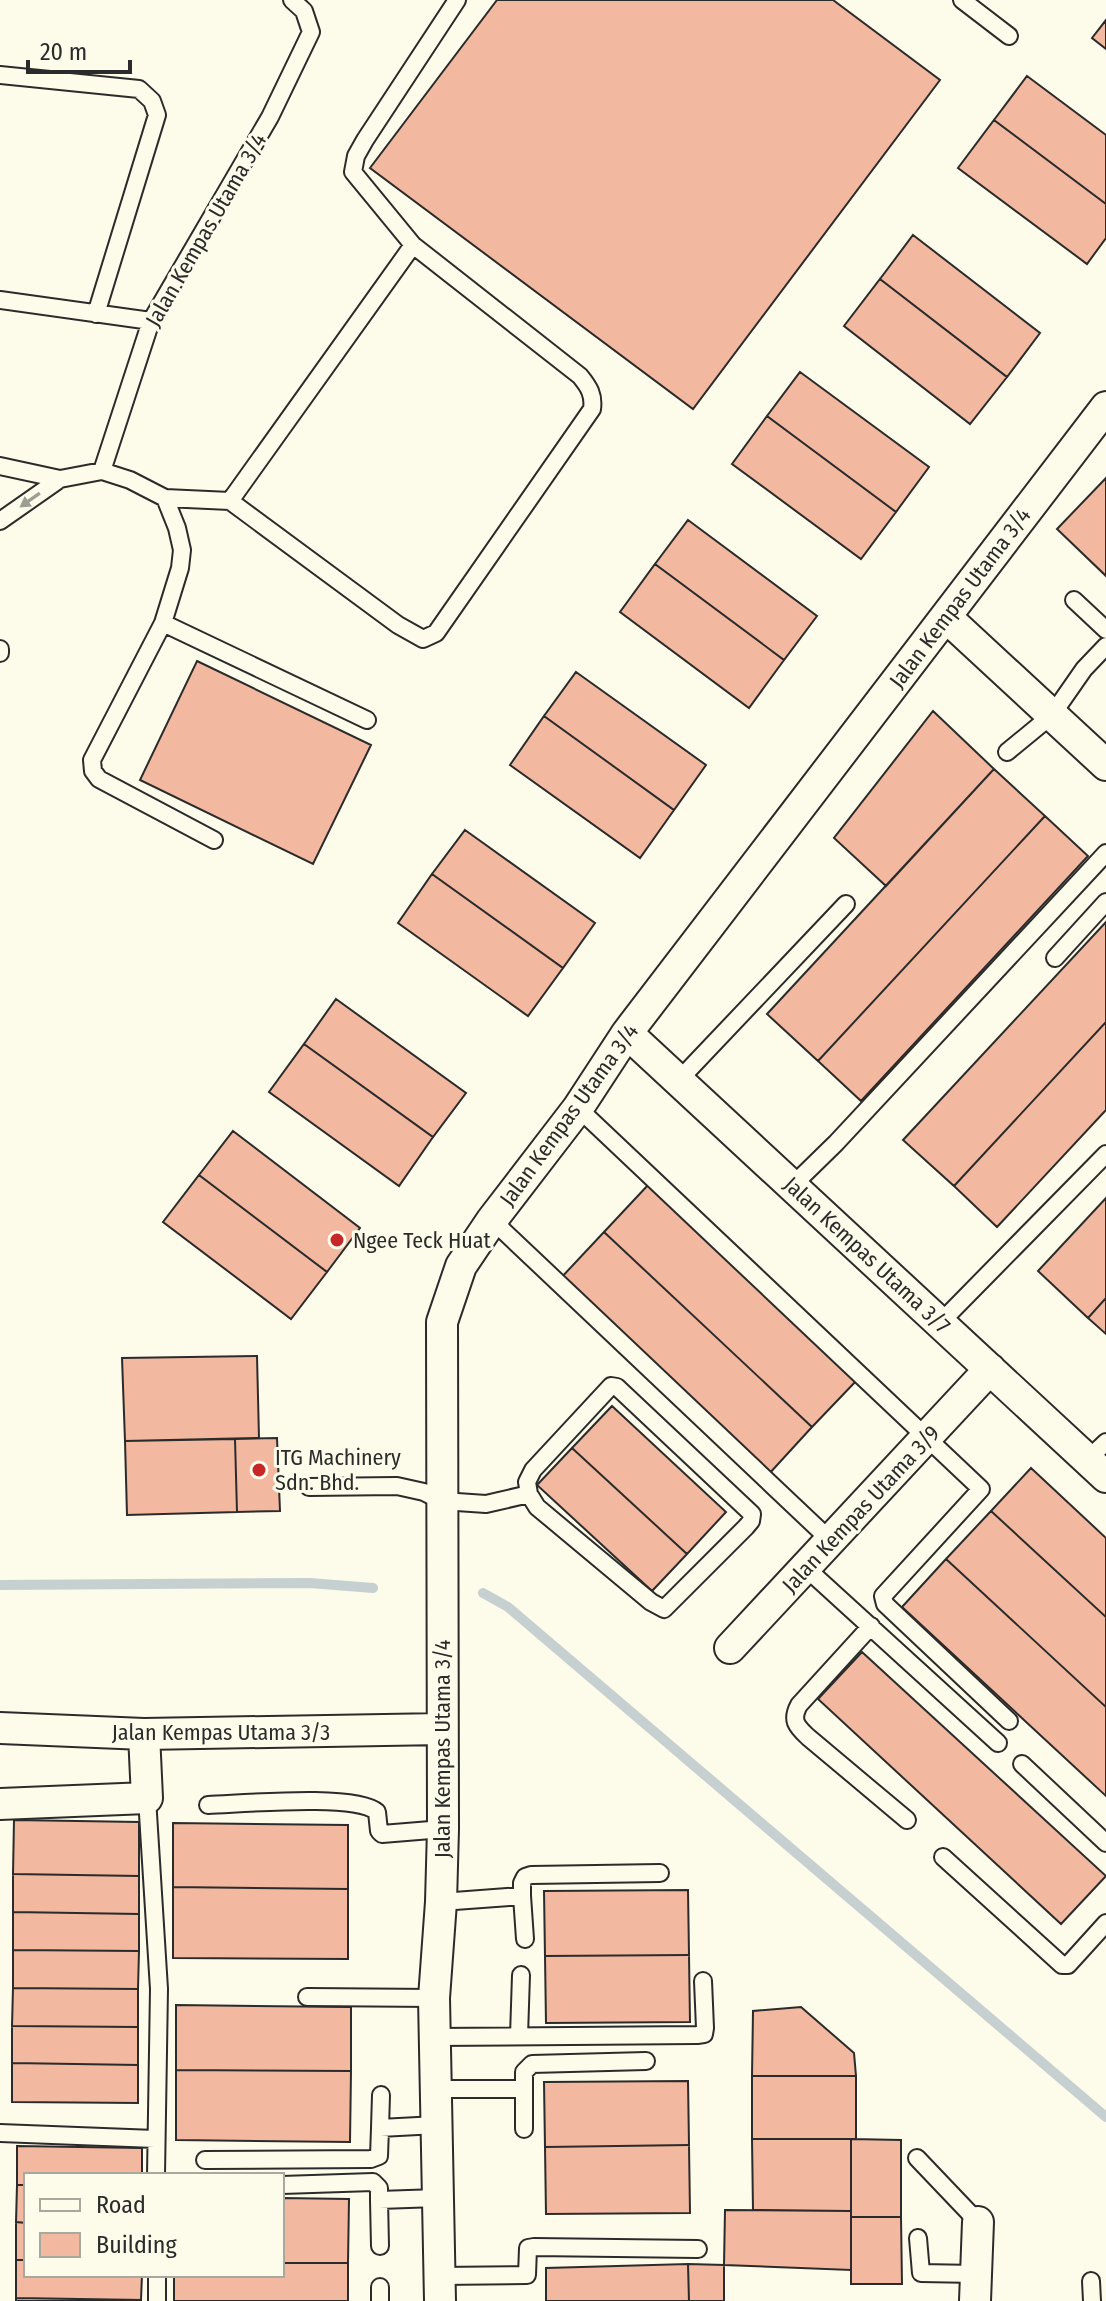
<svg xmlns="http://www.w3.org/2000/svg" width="1106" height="2301" font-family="'Fira Sans Condensed',sans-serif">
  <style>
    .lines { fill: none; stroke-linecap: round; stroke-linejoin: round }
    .stream { stroke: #c7d0d0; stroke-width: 10 }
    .building { fill: #f2b8a0; stroke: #2b2b2b; stroke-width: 2 }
    .service-casing { stroke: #2b2b2b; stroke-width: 20 }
    .minor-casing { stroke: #2b2b2b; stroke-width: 34 }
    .service { stroke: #fdfbea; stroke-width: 16 }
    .minor { stroke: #fdfbea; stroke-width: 30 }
    .oneway { fill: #9e9d94 }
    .poi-dot { fill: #c62828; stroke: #fdfbea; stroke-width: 3 }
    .labels { text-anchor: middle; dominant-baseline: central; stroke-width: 6; stroke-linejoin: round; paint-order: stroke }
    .street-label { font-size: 22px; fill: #2b2b2b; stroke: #fdfbea }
    .poi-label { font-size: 22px; fill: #2b2b2b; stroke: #fdfbea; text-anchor: start }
  </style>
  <rect width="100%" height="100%" fill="#fdfbea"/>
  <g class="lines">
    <path class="stream" d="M0,1585L310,1583L373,1588
      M483,1593L508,1607L1106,2117"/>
  </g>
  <path class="building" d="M497,0H833L940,80L693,409L370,168Z
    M1106,20V49L1092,38Z
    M1027,76L1106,135V204L994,120Z
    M994,120L1106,204V238L1087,264L958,168Z
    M913,235L1040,333L1007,377L880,279Z
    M880,279L1007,377L970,424L844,326Z
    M800,372L929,467L896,512L767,416Z
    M767,416L896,512L861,559L732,464Z
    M1106,478V576L1057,529Z
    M688,520L817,616L784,660L655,564Z
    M655,564L784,660L749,708L620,612Z
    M197,661L371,745L313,864L140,780Z
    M576,672L706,765L674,810L544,716Z
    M933,711L994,769L886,886L834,838Z
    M544,716L674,810L640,858L510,765Z
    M994,769L1045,816L818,1061L767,1014Z
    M1045,816L1088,856L861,1101L818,1061Z
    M465,830L595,923L563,968L432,874Z
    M432,874L563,968L528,1016L398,923Z
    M1106,922V1022L954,1186L903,1140Z
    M336,999L466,1093L433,1137L304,1044Z
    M1106,1022V1110L997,1227L954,1186Z
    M304,1044L433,1137L399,1186L269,1092Z
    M233,1131L360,1228L327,1272L199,1175Z
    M199,1175L327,1272L291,1319L163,1222Z
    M649,1184L858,1379L812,1427L604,1232Z
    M1106,1198V1298L1088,1318L1038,1271Z
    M604,1232L812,1427L768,1475L559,1280Z
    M1106,1298V1334L1088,1318Z
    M257,1356L259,1438L125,1441L122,1358Z
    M612,1406L726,1512L687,1554L572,1448Z
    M277,1438L280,1511L237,1512L235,1439Z
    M235,1439L237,1512L127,1515L125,1441Z
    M572,1448L687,1554L652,1591L537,1485Z
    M1031,1468L1106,1538V1617L991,1511Z
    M991,1511L1106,1617V1707L946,1559Z
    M946,1559L1106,1707V1796L902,1607Z
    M862,1652L1106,1876L1061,1924L818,1699Z
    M14,1820L139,1822V1876L13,1874Z
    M173,1823L348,1825V1889L173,1887Z
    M13,1874L139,1876V1914L13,1912Z
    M173,1887L348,1889V1959L173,1958Z
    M688,1890L689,1955L545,1956L544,1891Z
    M13,1912L139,1914V1951L13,1950Z
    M13,1950L139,1951L138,1989L13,1988Z
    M689,1955L690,2022L546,2023L545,1956Z
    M13,1988L138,1989V2027L12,2026Z
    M176,2005L351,2007V2071L176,2070Z
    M801,2007L854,2053L856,2076H752L753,2011Z
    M12,2026L138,2027V2065L12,2063Z
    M12,2063L138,2065V2103L12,2102Z
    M176,2070L351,2071L350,2142L176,2140Z
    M752,2076H856V2139H752Z
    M688,2081L689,2145L545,2147L544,2082Z
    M752,2139H851V2211L753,2210Z
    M851,2139L901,2140V2217H851Z
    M689,2145L690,2213L546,2214L545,2147Z
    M17,2146L142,2148V2175H26V2185H17Z
    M17,2185H26V2223L16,2222Z
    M282,2198L349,2199L348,2263H282Z
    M725,2210L851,2211V2270L724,2265Z
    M851,2217H901L902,2284H851Z
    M16,2222L26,2223V2260H16Z
    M16,2260H26V2275H142L141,2300L16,2298Z
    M282,2263H348V2301H174V2275H282Z
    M688,2264L724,2265V2301H689Z
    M688,2264L689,2301H546V2268Z
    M16,2298L141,2300V2301H16Z"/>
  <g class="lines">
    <g class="service-casing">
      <path id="service" d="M962,0L1009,36
        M0,75L139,89L152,101L157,115L96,314
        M413,245L230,501L398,625L423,639L436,633L592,409C594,395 589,387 580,376L413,245L353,172L356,156L365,140L457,0
        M0,300L151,321
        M0,466L60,479L102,471L130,480L165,498L230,501
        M102,471L151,321L270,117L311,32L304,11L292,0
        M165,498L177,528L182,550L180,568L163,623L92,760L93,771L99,779L214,840
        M0,521L60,479
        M1074,600L1106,630
        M163,623L367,720
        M0,649V653
        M1007,752L1052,715L1084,669L1106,646
        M1055,958L1106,902
        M679,1080L846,904
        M578,1108L981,1489L883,1596L885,1604L1009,1721
        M792,1186L836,1143L1106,853
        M492,1220L831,1541
        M940,1323L1106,1154
        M1087,1460L1106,1442
        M309,1487L397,1486L424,1492L442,1501L486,1504L529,1494L527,1482L533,1470L611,1386L617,1387L752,1514L751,1521L746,1527L664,1609L651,1602L537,1507L529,1494
        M806,1568L998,1743
        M871,1626L799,1705C791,1720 796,1726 808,1737L907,1820
        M1022,1764L1106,1843
        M147,1798L159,1989L156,2175
        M208,1805C241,1804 356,1793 377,1812L379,1831L382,1834L443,1829
        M943,1857L1062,1965H1068L1106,1923
        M522,1896V1883L525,1877L531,1875L660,1873
        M441,1902L522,1896L525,1939
        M307,1997L434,1998
        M519,2036L521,1975
        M435,2037L697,2035L704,2034L705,2028L703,1981
        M436,2089H524V2072L532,2064L646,2061
        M524,2089V2129
        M380,2128L381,2095
        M0,2133L155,2139
        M917,2158L978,2222
        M205,2160L371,2159L379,2156L380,2128L437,2125
        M282,2185L373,2182L379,2188V2200L438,2198
        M379,2200L380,2246
        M918,2238L921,2273L976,2274
        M157,2275V2301
        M439,2276L527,2275L528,2248L534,2247L698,2249
        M1091,2281L1092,2301
        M380,2301V2287"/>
    </g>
    <g class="minor-casing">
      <path id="minor" d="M946,617L1106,765
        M627,1033L1106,1477
        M730,1648L990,1369
        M0,1728L144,1734L442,1729
        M0,1804L147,1798L144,1734
        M440,2301L434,1998L441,1902L443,1829L442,1322L461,1266L492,1220L578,1108L627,1033L1106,407
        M975,2301L978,2222"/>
    </g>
    <use href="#service" class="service"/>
    <use href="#minor" class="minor"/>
  </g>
  <defs><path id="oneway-solid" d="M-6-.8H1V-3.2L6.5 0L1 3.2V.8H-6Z" transform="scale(2)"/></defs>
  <use class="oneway" href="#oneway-solid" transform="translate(30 500) rotate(145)"/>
  <g class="poi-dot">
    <circle cx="337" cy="1240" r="8"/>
    <circle cx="259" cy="1470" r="8"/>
  </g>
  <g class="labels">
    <g class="street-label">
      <text transform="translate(206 230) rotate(-60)">Jalan Kempas Utama 3/4</text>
      <text transform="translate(960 598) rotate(-53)">Jalan Kempas Utama 3/4</text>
      <text transform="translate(569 1115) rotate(-54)">Jalan Kempas Utama 3/4</text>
      <text transform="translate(867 1255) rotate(43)">Jalan Kempas Utama 3/7</text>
      <text transform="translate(861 1509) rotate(-47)">Jalan Kempas Utama 3/9</text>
      <text x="221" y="1732">Jalan Kempas Utama 3/3</text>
      <text transform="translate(442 1749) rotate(-90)">Jalan Kempas Utama 3/4</text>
    </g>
    <g class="poi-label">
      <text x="353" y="1240">Ngee Teck Huat</text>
      <text x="275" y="1457">ITG Machinery<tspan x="275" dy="25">Sdn. Bhd.</tspan></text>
    </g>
  </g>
  <rect x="24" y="2173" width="260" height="104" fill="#fdfbea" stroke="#a9a89e" stroke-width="2"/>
  <rect x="40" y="2199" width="40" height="12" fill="#fdfbea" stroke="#a9a89e" stroke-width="2"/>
  <text x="96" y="2213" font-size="24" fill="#2b2b2b">Road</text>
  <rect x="40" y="2233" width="40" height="24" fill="#f2b8a0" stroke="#a9a89e" stroke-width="2"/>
  <text x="96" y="2253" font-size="24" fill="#2b2b2b">Building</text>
  <path d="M28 60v12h102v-12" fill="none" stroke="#2b2b2b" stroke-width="4"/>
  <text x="40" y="60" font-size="24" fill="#2b2b2b" stroke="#fdfbea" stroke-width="6" paint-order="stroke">20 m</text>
</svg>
